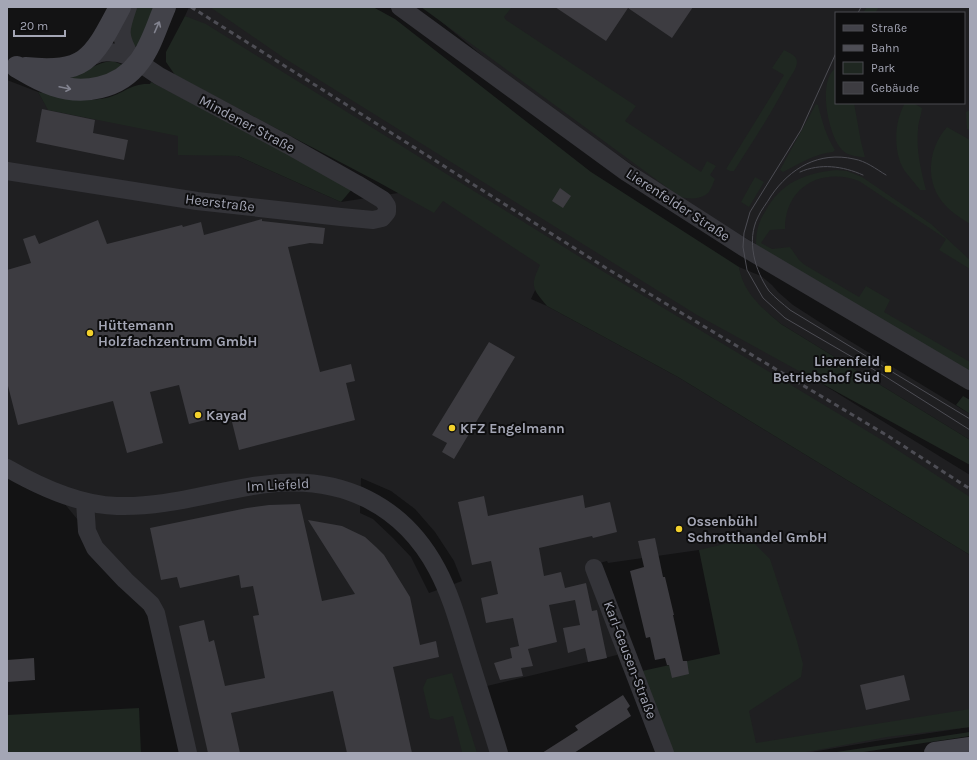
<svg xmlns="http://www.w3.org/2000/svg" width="977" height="760" font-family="Karla,sans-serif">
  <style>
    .built { fill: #1f1f21; fill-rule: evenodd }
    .green { fill: #1f2721 }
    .building { fill: #3d3c41 }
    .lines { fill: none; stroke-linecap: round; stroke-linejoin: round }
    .minor { stroke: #343439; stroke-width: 18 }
    .secondary { stroke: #424249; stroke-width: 22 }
    .tram { stroke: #4d4d54; stroke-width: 1 }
    .rail { stroke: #4d4d54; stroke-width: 3; stroke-dasharray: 5 4; stroke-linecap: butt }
    .oneway { stroke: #82838f }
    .poi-dot { fill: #f3d12c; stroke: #0e0e0f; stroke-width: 1.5 }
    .labels { text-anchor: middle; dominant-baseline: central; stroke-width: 4; stroke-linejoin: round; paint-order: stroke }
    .street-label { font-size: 14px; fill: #a4a6b5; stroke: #0e0e0f }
    .poi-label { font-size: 14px; font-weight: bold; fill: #a4a6b5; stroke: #0e0e0f; text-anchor: start }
  </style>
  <rect width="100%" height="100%" fill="#131314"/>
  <path class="built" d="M189,7H243L526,201L970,475V523L185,16Z
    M424,7H970V374L683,200L518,86ZM836,13H964V103H836Z
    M7,80L38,92L48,109L180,134L210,155L238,156L341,202L398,193L411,174L548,263L531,299L547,306L678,377L970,555V727L876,741L806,753H764L755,745L699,550L608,563L607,561L589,566L622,644L617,655L487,686L481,700L496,753H190L158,613L99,546L51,487L7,465ZM361,478L391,491L415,509L435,532L454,561L462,581L429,593L411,557L393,538L373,519L360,513Z
    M739,267L761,276L772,285L778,292L793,305L835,332L970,414V440L781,324L757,304L746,289L740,277Z"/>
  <path class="green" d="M135,7H155L138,44L135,47L132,46L129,29Z
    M210,7H373L395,19L591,172L739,267C743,293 762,308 781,324L970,440V465L697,315L284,58Z
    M421,7H512L504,17L506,20L636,106L625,121L701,172L707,161L716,166L710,175L715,179C713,183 711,190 708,193C700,200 689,199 680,197Z
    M867,7H879L875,13H863Z
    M185,16L206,24L604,272L882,440L970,497V555L678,377L547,306C532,288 530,286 540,265L443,201L434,213L378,182L175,75L166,62V52Z
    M784,50C789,53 797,55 797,62C797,68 791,76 788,81C772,113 753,141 734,171H730L726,169L784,75L772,68Z
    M113,61L123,65L97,80L67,79C84,74 95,62 113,61Z
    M836,68V103H854L861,142L865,157C858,157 848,156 842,150C828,135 817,80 836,68Z
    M151,82L283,150L352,189L341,202L238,156L178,155V136L48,110L38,92C60,96 83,103 106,98C124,94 130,83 150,84Z
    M905,103H913L922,108C921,116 918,123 918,130C916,150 921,171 926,190H920C915,183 909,177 904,170C893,151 894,122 905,103Z
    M816,104L818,105C822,121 826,136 835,150L833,152C814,154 799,164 783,172L780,170Z
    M970,110V130L967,129L966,112Z
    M947,127L970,140V224C961,218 952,213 945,205C924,183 928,148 947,127Z
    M836,170L847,171L862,177L931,224L970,260V269L939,250L946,239L859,181C821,167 785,187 785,229L770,230L761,243L772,249L790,247L799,260L805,265L859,297L866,286L890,300L884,312L970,362V371L756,247C756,242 756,237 757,232C758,225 761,218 765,212C780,183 805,173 836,170Z
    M755,177L764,182L749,207L741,202Z
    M963,396L970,400V414L956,405Z
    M742,540L754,543L770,559L797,641L803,664L801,677L749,711L756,743L970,709V727L887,737L801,753H668L642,671L720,654L699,550Z
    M452,673L477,753H458L462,752L453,716L438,720L430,718L423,688L427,679Z
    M139,708L141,753H7V715Z
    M970,732V736L857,753H830Z"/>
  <path class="building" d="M555,7H693L672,38L628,8L606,41Z
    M42,109L95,120L93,133L128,140L124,160L36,142Z
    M560,188L571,196L563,208L552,201Z
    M262,219V221L325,228L323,244L310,243L288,247L320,372L351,364L355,381L346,383L355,420L239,450L230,414L189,424L179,385L150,392L163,443L127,453L113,401L18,425L7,382V270L31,263L23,239L35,235L39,244L98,220L107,244L182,225L183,227L201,222L204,235Z
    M489,342L515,357L454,459L442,452L447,443L432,435Z
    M583,495L585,508L610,502L617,532L593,538L592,536L539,548L544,576L561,572L565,588L586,583L592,611L597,610L607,658L588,662L585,648L568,653L563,628L580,625L575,600L549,605L557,642L528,649L533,666L521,668L523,676L500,680L494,663L512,658L510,648L519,646L513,618L486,623L481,598L498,594L491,561L472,565L458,502L484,496L488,516Z
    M300,504L322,601L355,594L308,520L342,526L365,537L376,547L384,555L410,597L420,645L436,641L439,657L393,667L412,753H347L333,691L231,713L240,753H208L179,626L204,620L209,642L214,640L225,686L265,678L253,616L259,615L253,586L241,588L239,575L180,588L177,577L161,580L150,528L247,508L269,505Z
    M655,538L663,577H665L674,615H673L683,661H687L689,674L672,678L669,665H667L665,658L655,660L650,637L646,638L630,571L644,567L638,541Z
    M34,658L35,680L7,682V660Z
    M904,675L910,700L866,710L860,685Z
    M623,695L630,706L627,709L631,716L574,753H542L578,730L575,726Z"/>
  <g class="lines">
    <path class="minor" d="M128,7C120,30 118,35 131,57
      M400,7L626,172L743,247L970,381
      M7,171L197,201L341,217L373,220L382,218L387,212V206L383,200L357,184L288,145L159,76L131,57L118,53L108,52L100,53L88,58
      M7,468C40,487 79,505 117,506C204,509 281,457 367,499C397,514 421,539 437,569C451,595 459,625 468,654C478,687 489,720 499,753
      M85,502L87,531L95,548L125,580L151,604L156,613L188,753
      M594,568L665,753"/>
    <path class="secondary" d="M17,67C29,74 40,81 53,85C83,95 119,89 139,62C151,47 157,25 165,7
      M25,68C87,74 93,58 120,7
      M935,753L970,748"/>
    <path class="tram" d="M858,13L861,7
      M836,53L801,130L750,212L744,233L743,247L747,270L763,298L785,318L883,375L970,430
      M800,172C820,163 843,166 863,175
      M886,175C876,169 866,161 854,159C819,151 790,168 771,196C767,203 761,210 758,217C746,240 755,271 769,291C775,298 783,304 790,310L970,419"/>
    <path class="rail" d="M191,7L606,268L888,436L970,489"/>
  </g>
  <defs><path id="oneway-shaft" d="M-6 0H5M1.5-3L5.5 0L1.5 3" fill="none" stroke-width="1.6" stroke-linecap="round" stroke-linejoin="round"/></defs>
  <g class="oneway">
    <use href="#oneway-shaft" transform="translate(157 27) rotate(-66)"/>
    <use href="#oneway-shaft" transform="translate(65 88) rotate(12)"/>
  </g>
  <g class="poi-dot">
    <circle cx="90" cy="333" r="4"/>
    <rect x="884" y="365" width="8" height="8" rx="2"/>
    <circle cx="198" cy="415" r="4"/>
    <circle cx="452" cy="428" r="4"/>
    <circle cx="679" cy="529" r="4"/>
  </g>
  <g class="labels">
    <g class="street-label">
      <text transform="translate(247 124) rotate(28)">Mindener Straße</text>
      <text transform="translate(220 203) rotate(7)">Heerstraße</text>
      <text transform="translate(678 205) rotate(33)">Lierenfelder Straße</text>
      <text transform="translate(278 485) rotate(-3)">Im Liefeld</text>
      <text transform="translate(630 660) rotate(69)">Karl-Geusen-Straße</text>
    </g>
    <g class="poi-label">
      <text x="98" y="325">Hüttemann<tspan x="98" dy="16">Holzfachzentrum GmbH</tspan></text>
      <text x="880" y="361" text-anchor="end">Lierenfeld<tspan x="880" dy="16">Betriebshof Süd</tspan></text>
      <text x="206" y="415">Kayad</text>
      <text x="460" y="428">KFZ Engelmann</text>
      <text x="687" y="521">Ossenbühl<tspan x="687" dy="16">Schrotthandel GmbH</tspan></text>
    </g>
  </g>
  <rect width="977" height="760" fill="none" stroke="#a4a6b5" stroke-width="16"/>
  <rect x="835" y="12" width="130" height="92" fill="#0e0e0f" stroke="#4a4b51"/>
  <rect x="843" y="25" width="20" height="6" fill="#424249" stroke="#4a4b51"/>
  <text x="871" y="32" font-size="12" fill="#a4a6b5">Straße</text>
  <rect x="843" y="45" width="20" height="6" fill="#4d4d54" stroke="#4a4b51"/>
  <text x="871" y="52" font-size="12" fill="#a4a6b5">Bahn</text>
  <rect x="843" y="62" width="20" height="12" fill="#1f2721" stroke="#4a4b51"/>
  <text x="871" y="72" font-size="12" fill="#a4a6b5">Park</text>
  <rect x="843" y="82" width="20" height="12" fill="#3d3c41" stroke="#4a4b51"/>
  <text x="871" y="92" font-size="12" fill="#a4a6b5">Gebäude</text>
  <path d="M14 30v6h51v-6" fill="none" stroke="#a4a6b5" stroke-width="2"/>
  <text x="20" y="30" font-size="12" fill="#a4a6b5" stroke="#0e0e0f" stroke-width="3" paint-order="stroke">20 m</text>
</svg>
